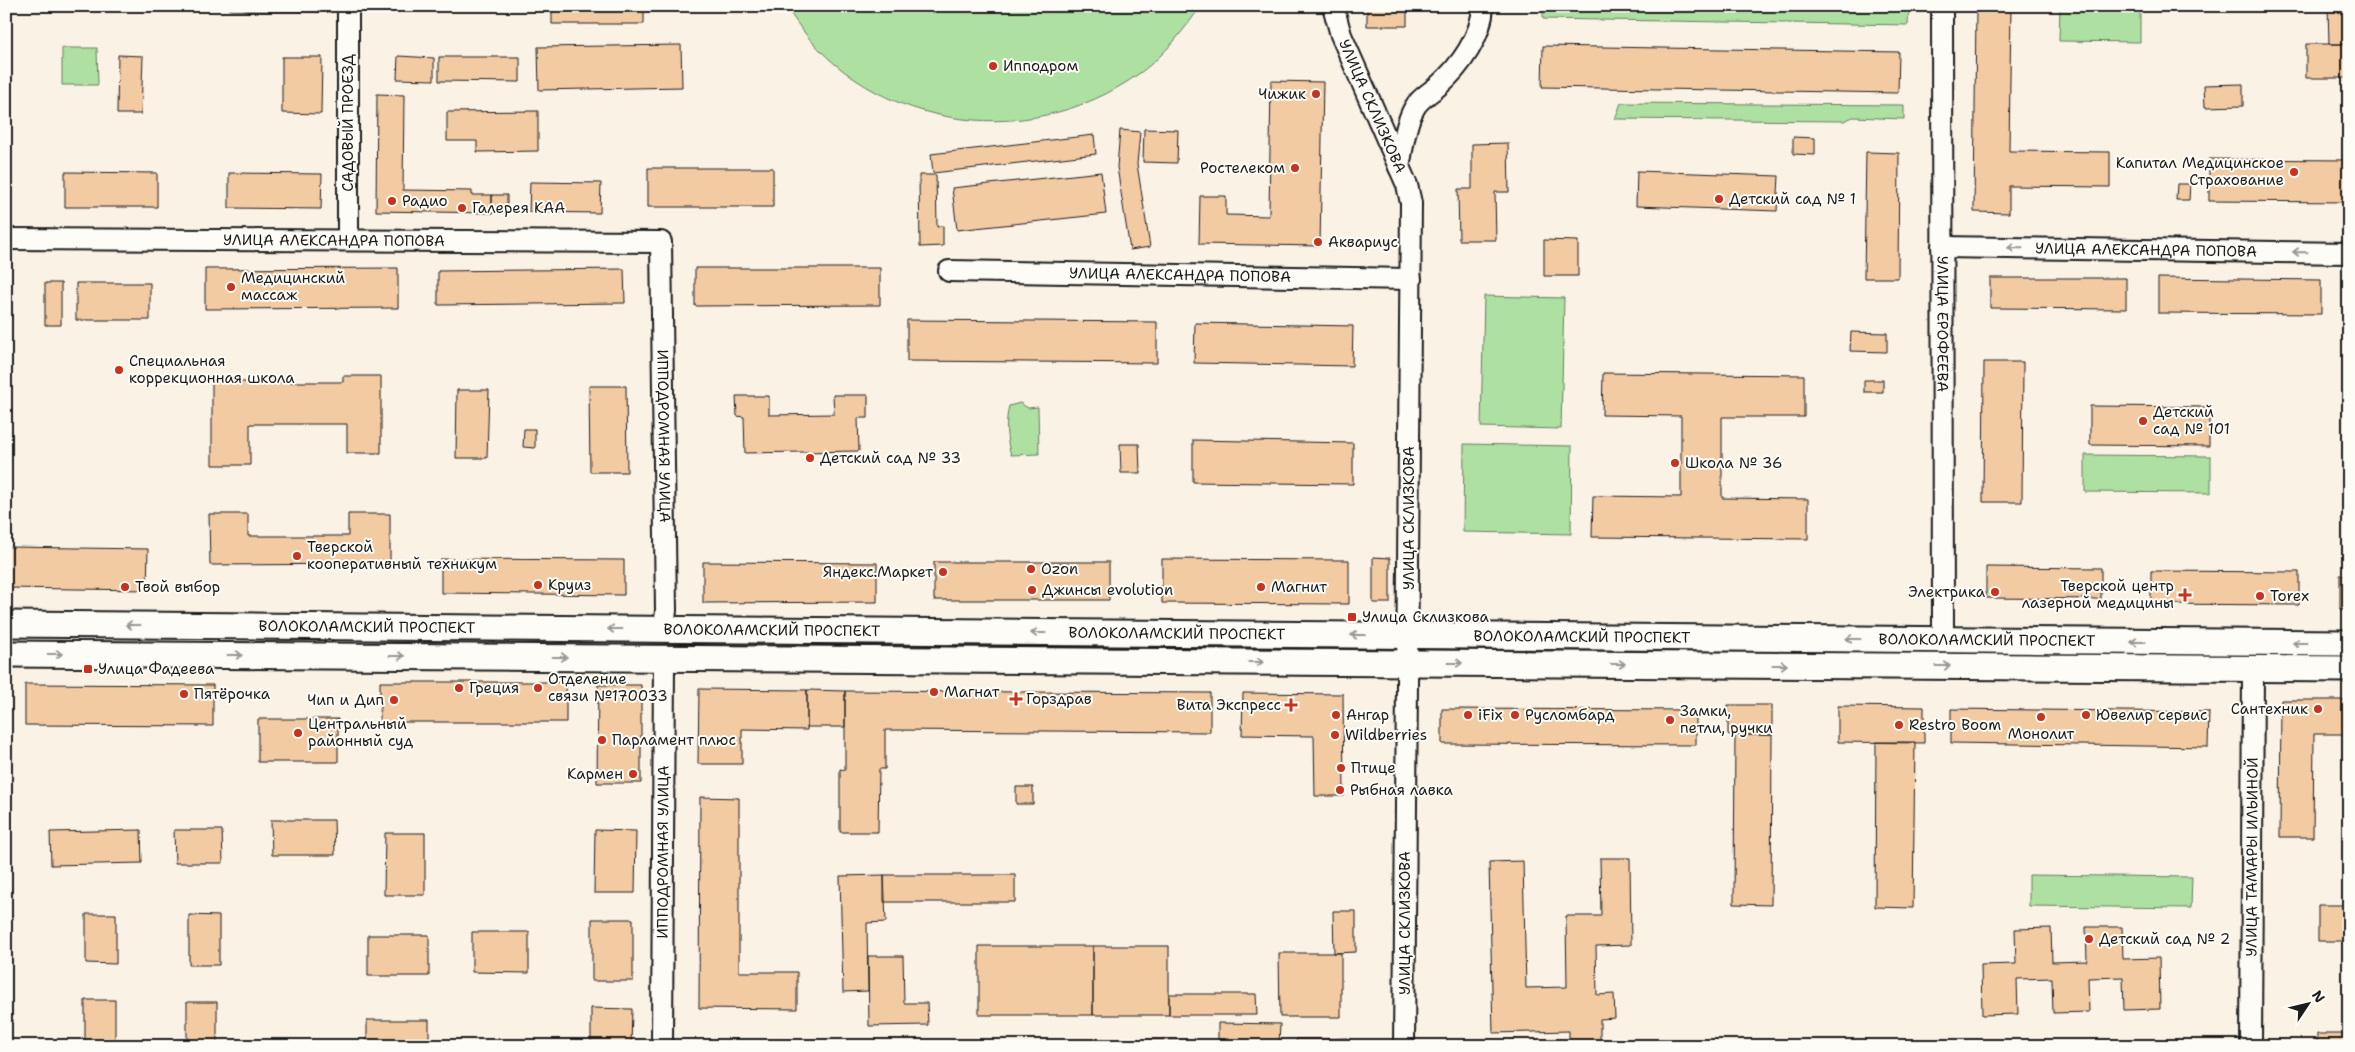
<svg xmlns="http://www.w3.org/2000/svg" width="2355" height="1052" font-family="'Shantell Sans',sans-serif">
  <style>
    .green { fill: #ade0a1; stroke: #647e5e }
    .building { fill: #f3cba3; stroke: #1c1c1c }
    .lines { fill: none; stroke-linecap: round; stroke-linejoin: round }
    .minor-casing { stroke: #1c1c1c; stroke-width: 24 }
    .major-casing { stroke: #1c1c1c; stroke-width: 29 }
    .minor { stroke: #fdfcf7; stroke-width: 20 }
    .major { stroke: #fdfcf7; stroke-width: 25 }
    .oneway { stroke: #989794 }
    .poi-dot { fill: #c8321e; stroke: #fdfcf7; stroke-width: 2 }
    .labels { text-anchor: middle; dominant-baseline: central; stroke-width: 4; stroke-linejoin: round; paint-order: stroke }
    .poi-label { font-size: 15px; fill: #1c1c1c; stroke: #fdfcf7; text-anchor: start }
    .street-label { font-size: 15px; fill: #1c1c1c; stroke: #fdfcf7 }
  </style>
  <rect width="100%" height="100%" fill="#fbf2e6"/>
  <filter id="ink" filterUnits="userSpaceOnUse"><feTurbulence type="fractalNoise" baseFrequency=".02" numOctaves="2"/><feDisplacementMap in="SourceGraphic" scale="10" xChannelSelector="R" yChannelSelector="G"/><feConvolveMatrix kernelMatrix="1 2 1 2 8 2 1 2 1" color-interpolation-filters="sRGB"/></filter>
  <g filter="url(#ink)">
    <path class="green" d="M786,6H1201C1183,31 1165,55 1140,73C1026,156 859,129 786,6Z
      M1543,6H1909L1908,25L1543,19Z
      M2060,6H2140V42L2059,41Z
      M62,48H97L98,85H62Z
      M1621,103L1904,105V119L1853,117L1844,121L1615,119Z
      M1484,296L1564,298L1561,429L1481,427Z
      M1020,403L1028,408L1038,407L1039,454L1011,455C1006,439 1005,422 1009,406Z
      M1464,444L1572,446L1571,534L1463,532Z
      M2085,455L2211,456V493L2085,492Z
      M2029,875L2192,877L2191,908L2029,906Z"/>
    <path class="building" d="M230,6H319V12L230,10Z
      M552,6H644V24H552Z
      M1367,6H1407V26H1367Z
      M1976,6H2011L2009,151L2110,152V187L2009,186V213L1974,212Z
      M2328,6H2349V44H2329Z
      M2306,44H2349V78H2306Z
      M681,45L682,87L539,90L538,47Z
      M1543,46L1899,52L1898,93L1542,87Z
      M118,55L143,56L141,114H117Z
      M398,56L434,58V80L397,79Z
      M282,57H322L321,114L282,113Z
      M439,57H520V82L439,81Z
      M1271,81L1323,82L1320,246L1199,244L1200,196H1226V215L1269,216Z
      M2243,84V106L2205,107L2204,85Z
      M377,94L404,95L403,190L472,191V195H492V213L376,211Z
      M538,111V151L477,152V141H447V112Z
      M1144,129L1178,130L1177,163L1143,162Z
      M1120,130L1140,132L1137,164L1150,247L1130,250L1117,167Z
      M1094,135L1096,154L933,173L931,154Z
      M1793,137L1815,138V155L1793,154Z
      M1508,143L1509,192H1495L1496,240H1459L1458,189H1472V144Z
      M1866,152L1899,153L1898,278H1864Z
      M2209,159L2349,160V202L2209,201Z
      M648,168H773V207H648Z
      M1637,171L1779,176L1777,211L1636,206Z
      M65,172L157,173V207H65Z
      M1101,172L1106,214L957,230L952,188Z
      M229,173L322,174L321,209L229,208Z
      M919,175H936L937,227L943,226V246L920,247Z
      M530,182L601,183L600,213L529,212Z
      M2177,184H2190L2189,200H2176Z
      M492,195H507V213H492Z
      M1544,240L1578,241V276H1544Z
      M398,268V308L205,309V269Z
      M695,268H880V305L695,306Z
      M624,269L625,303L438,305V271Z
      M1990,278H2126V309L1990,308Z
      M2158,278L2321,280V314L2158,313Z
      M45,283H61V325H45Z
      M76,283H150V320H76Z
      M907,320L1157,322V363L907,361Z
      M1195,323L1353,326L1352,366L1194,363Z
      M1851,332L1887,333V352L1850,351Z
      M1984,362H2023L2022,502H1983Z
      M1603,373L1804,375V417H1722V498L1808,499V539L1592,537L1593,496L1681,497V416L1602,415Z
      M343,376H381V453H347V424H250V465H212V382H343Z
      M1864,380H1883V392H1864Z
      M589,386H626L627,472H590Z
      M457,390H489L487,458H456Z
      M833,395H868V418H858L859,451L745,453L744,417L737,416L736,396H769V415L834,414Z
      M2090,406L2209,407V446L2090,445Z
      M524,429H535V448L523,447Z
      M1193,440L1353,443V484L1193,482Z
      M1120,444H1139L1140,473H1121Z
      M209,514H248V536H348V514H390V564L210,565Z
      M6,547L148,549L147,590L6,588Z
      M1373,557L1390,558V603H1373Z
      M441,559L624,560V595L441,593Z
      M1162,559L1349,560V604L1162,603Z
      M703,562L877,563V602L703,603Z
      M934,562H1109V600H934Z
      M1986,567L2101,568V599L1986,598Z
      M2151,571L2299,572V605L2151,604Z
      M2340,575H2349V610L2340,609Z
      M380,682H566V722H380Z
      M25,684L213,685V726L25,725Z
      M598,685H641V783H597Z
      M699,689L807,690V730L742,729V764H698Z
      M807,690L845,691V727H807Z
      M845,691L1210,693V732L885,730V769H879L878,832H840V769L845,770Z
      M1243,693L1343,694L1344,796H1315L1314,736L1242,735Z
      M2281,700H2349V734H2314L2313,837H2280Z
      M1728,705H1772V735H1728Z
      M1838,706L1924,707V743L1838,742Z
      M1442,709L1696,710V745L1442,744Z
      M1951,709L2209,712L2208,747L1951,743Z
      M258,719H338V762H258Z
      M1735,735H1772L1771,905L1734,904Z
      M1876,742H1915L1913,908L1875,907Z
      M1016,787H1033V804H1016Z
      M700,797L739,798V972H797V1009L699,1008Z
      M271,820H334L335,855H272Z
      M141,830L142,863L51,865L50,832Z
      M174,830H222L223,863H175Z
      M595,830L636,831L635,893H594Z
      M385,833H425V895H384Z
      M1600,858H1630L1631,945L1596,946L1597,995L1614,994L1615,1018L1600,1019V1046H1569V1031L1493,1033L1489,862L1523,861L1526,988L1567,987L1566,916H1601Z
      M884,875H1015V902H884Z
      M884,875L886,922L867,923L868,991L843,992L840,876Z
      M2318,905H2349V941H2318Z
      M1333,911H1356V952L1334,953Z
      M86,914H116V964L86,963Z
      M189,915L219,916V965H189Z
      M592,919H633V981H592Z
      M2086,927H2122L2123,959L2159,958L2160,1009L2124,1010L2123,977L2088,978L2089,1012L2053,1013L2052,978L2017,979L2018,1014L1982,1015L1981,965L2016,964L2015,929L2051,928L2052,962L2087,961Z
      M472,932H529V973L472,972Z
      M368,935H429V976H368Z
      M979,946H1093V1015H979Z
      M1093,946H1169V1015H1093Z
      M1279,953H1341V1017H1280Z
      M868,956H903L904,1003H927L928,1025L869,1026Z
      M1169,994H1256L1257,1015H1169Z
      M85,1000H115V1046H85Z
      M187,1002H217V1046H187Z
      M591,1008L632,1009L631,1046H591Z
      M367,1020H429V1046H367Z
      M1218,1023L1280,1024L1279,1043L1218,1042Z
      M2317,1034H2349V1046H2317Z
      M1347,1038V1046H1322V1039Z
      M1296,1039H1322V1046H1297Z
      M1095,1040H1189V1046H1095Z
      M697,1042L769,1043V1046H697Z"/>
    <g class="lines">
      <g class="minor-casing">
        <g id="minor">
          <path id="s1" d="M1333,6L1341,35L1407,185L1411,203L1404,1046"/>
          <path id="s2" d="M1942,6L1943,640"/>
          <path d="M1399,167C1403,148 1405,123 1415,107C1420,98 1430,93 1438,86C1460,67 1482,36 1483,6"/>
          <path id="s3" d="M6,239L661,242L666,610L664,630"/>
          <path d="M348,240V6"/>
          <path id="s4" d="M1942,247L2349,253"/>
          <path id="s5" d="M949,271L1411,279"/>
          <path id="s6" d="M662,1046L664,658"/>
          <path id="s7" d="M2251,1046L2253,669"/>
        </g>
      </g>
      <g class="major-casing">
        <g id="major">
          <path id="s8" d="M6,624L2349,643"/>
          <path d="M6,654L2349,669"/>
        </g>
      </g>
      <use href="#minor" class="minor"/>
      <use href="#major" class="major"/>
    </g>
    <defs><path id="oneway-shaft" d="M-6 0H5M1.5-3L5.5 0L1.5 3" fill="none" stroke-width="1.6" stroke-linecap="round" stroke-linejoin="round" transform="scale(1.25)"/></defs>
    <g class="oneway">
      <use href="#oneway-shaft" transform="translate(2015 248) rotate(-179)"/>
      <use href="#oneway-shaft" transform="translate(2300 252) rotate(-179)"/>
      <use href="#oneway-shaft" transform="translate(133 625) rotate(-180)"/>
      <use href="#oneway-shaft" transform="translate(615 629) rotate(-180)"/>
      <use href="#oneway-shaft" transform="translate(1038 633) rotate(-180)"/>
      <use href="#oneway-shaft" transform="translate(1358 635) rotate(-180)"/>
      <use href="#oneway-shaft" transform="translate(1853 639) rotate(-180)"/>
      <use href="#oneway-shaft" transform="translate(2138 642) rotate(-180)"/>
      <use href="#oneway-shaft" transform="translate(2300 643) rotate(-180)"/>
      <use href="#oneway-shaft" transform="translate(55 654)"/>
      <use href="#oneway-shaft" transform="translate(235 655)"/>
      <use href="#oneway-shaft" transform="translate(397 656)"/>
      <use href="#oneway-shaft" transform="translate(560 657)"/>
      <use href="#oneway-shaft" transform="translate(1256 662)"/>
      <use href="#oneway-shaft" transform="translate(1455 663)"/>
      <use href="#oneway-shaft" transform="translate(1618 664)"/>
      <use href="#oneway-shaft" transform="translate(1780 665)"/>
      <use href="#oneway-shaft" transform="translate(1943 666)"/>
    </g>
  </g>
  <g class="poi-dot">
    <circle cx="993" cy="66" r="5"/>
    <circle cx="1316" cy="94" r="5"/>
    <circle cx="1295" cy="168" r="5"/>
    <circle cx="2294" cy="172" r="5"/>
    <circle cx="1719" cy="199" r="5"/>
    <circle cx="392" cy="201" r="5"/>
    <circle cx="462" cy="208" r="5"/>
    <circle cx="1318" cy="242" r="5"/>
    <circle cx="231" cy="287" r="5"/>
    <circle cx="119" cy="370" r="5"/>
    <circle cx="2143" cy="421" r="5"/>
    <circle cx="810" cy="458" r="5"/>
    <circle cx="1675" cy="463" r="5"/>
    <circle cx="297" cy="556" r="5"/>
    <circle cx="1031" cy="569" r="5"/>
    <circle cx="943" cy="572" r="5"/>
    <circle cx="538" cy="585" r="5"/>
    <circle cx="125" cy="587" r="5"/>
    <circle cx="1261" cy="587" r="5"/>
    <circle cx="1032" cy="590" r="5"/>
    <circle cx="1995" cy="592" r="5"/>
    <path d="M2182.5 587.5h5v5h5v5h-5v5h-5v-5h-5v-5h5z"/>
    <circle cx="2260" cy="596" r="5"/>
    <rect x="1347" y="612" width="10" height="10" rx="2.5"/>
    <rect x="83" y="664" width="10" height="10" rx="2.5"/>
    <circle cx="459" cy="688" r="5"/>
    <circle cx="538" cy="688" r="5"/>
    <circle cx="934" cy="692" r="5"/>
    <circle cx="184" cy="694" r="5"/>
    <path d="M1013.5 691.5h5v5h5v5h-5v5h-5v-5h-5v-5h5z"/>
    <circle cx="394" cy="700" r="5"/>
    <path d="M1288.5 697.5h5v5h5v5h-5v5h-5v-5h-5v-5h5z"/>
    <circle cx="2318" cy="709" r="5"/>
    <circle cx="1336" cy="715" r="5"/>
    <circle cx="1468" cy="715" r="5"/>
    <circle cx="1515" cy="715" r="5"/>
    <circle cx="2086" cy="715" r="5"/>
    <circle cx="2041" cy="717" r="5"/>
    <circle cx="1670" cy="720" r="5"/>
    <circle cx="1899" cy="725" r="5"/>
    <circle cx="298" cy="733" r="5"/>
    <circle cx="1335" cy="735" r="5"/>
    <circle cx="602" cy="740" r="5"/>
    <circle cx="1341" cy="768" r="5"/>
    <circle cx="633" cy="774" r="5"/>
    <circle cx="1340" cy="790" r="5"/>
    <circle cx="2089" cy="939" r="5"/>
  </g>
  <g class="labels">
    <g class="poi-label">
      <text x="1003" y="66">Ипподром</text>
      <text x="1306" y="94" text-anchor="end">Чижик</text>
      <text x="2284" y="163" text-anchor="end">Капитал Медицинское<tspan x="2284" dy="17">Страхование</tspan></text>
      <text x="1285" y="168" text-anchor="end">Ростелеком</text>
      <text x="1729" y="199">Детский сад № 1</text>
      <text x="402" y="201">Радио</text>
      <text x="472" y="208">Галерея КАА</text>
      <text x="1328" y="242">Аквариус</text>
      <text x="241" y="278">Медицинский<tspan x="241" dy="17">массаж</tspan></text>
      <text x="129" y="361">Специальная<tspan x="129" dy="17">коррекционная школа</tspan></text>
      <text x="2153" y="412">Детский<tspan x="2153" dy="17">сад № 101</tspan></text>
      <text x="820" y="458">Детский сад № 33</text>
      <text x="1685" y="463">Школа № 36</text>
      <text x="307" y="547">Тверской<tspan x="307" dy="17">кооперативный техникум</tspan></text>
      <text x="1041" y="569">Ozon</text>
      <text x="933" y="572" text-anchor="end">Яндекс.Маркет</text>
      <text x="548" y="585">Круиз</text>
      <text x="2174" y="586" text-anchor="end">Тверской центр<tspan x="2174" dy="17">лазерной медицины</tspan></text>
      <text x="135" y="587">Твой выбор</text>
      <text x="1271" y="587">Магнит</text>
      <text x="1042" y="590">Джинсы evolution</text>
      <text x="1985" y="592" text-anchor="end">Электрика</text>
      <text x="2270" y="596">Torex</text>
      <text x="1362" y="617">Улица Склизкова</text>
      <text x="98" y="669">Улица Фадеева</text>
      <text x="548" y="679">Отделение<tspan x="548" dy="17">связи №170033</tspan></text>
      <text x="469" y="688">Греция</text>
      <text x="944" y="692">Магнат</text>
      <text x="194" y="694">Пятёрочка</text>
      <text x="1026" y="699">Горздрав</text>
      <text x="384" y="700" text-anchor="end">Чип и Дип</text>
      <text x="1281" y="705" text-anchor="end">Вита Экспресс</text>
      <text x="2308" y="709" text-anchor="end">Сантехник</text>
      <text x="1680" y="711">Замки,<tspan x="1680" dy="17">петли, ручки</tspan></text>
      <text x="1346" y="715">Ангар</text>
      <text x="1478" y="715">iFix</text>
      <text x="1525" y="715">Русломбард</text>
      <text x="2096" y="715">Ювелир сервис</text>
      <text x="308" y="724">Центральный<tspan x="308" dy="17">районный суд</tspan></text>
      <text x="1909" y="725">Restro Boom</text>
      <text x="2041" y="734" text-anchor="middle">Монолит</text>
      <text x="1345" y="735">Wildberries</text>
      <text x="612" y="740">Парламент плюс</text>
      <text x="1351" y="768">Птице</text>
      <text x="623" y="774" text-anchor="end">Кармен</text>
      <text x="1350" y="790">Рыбная лавка</text>
      <text x="2099" y="939">Детский сад № 2</text>
    </g>
    <g class="street-label">
      <text stroke="none"><textPath href="#s1" startOffset="108">УЛИЦА СКЛИЗКОВА</textPath></text>
      <text transform="translate(348 123) rotate(-90)">САДОВЫЙ ПРОЕЗД</text>
      <text stroke="none"><textPath href="#s3" startOffset="328">УЛИЦА АЛЕКСАНДРА ПОПОВА</textPath></text>
      <text stroke="none"><textPath href="#s4" startOffset="204">УЛИЦА АЛЕКСАНДРА ПОПОВА</textPath></text>
      <text stroke="none"><textPath href="#s5" startOffset="231">УЛИЦА АЛЕКСАНДРА ПОПОВА</textPath></text>
      <text stroke="none"><textPath href="#s2" startOffset="318">УЛИЦА ЕРОФЕЕВА</textPath></text>
      <text stroke="none"><textPath href="#s3" startOffset="849">ИППОДРОМНАЯ УЛИЦА</textPath></text>
      <text transform="translate(1409 518) rotate(-90)">УЛИЦА СКЛИЗКОВА</text>
      <text stroke="none"><textPath href="#s8" startOffset="361">ВОЛОКОЛАМСКИЙ ПРОСПЕКТ</textPath></text>
      <text stroke="none"><textPath href="#s8" startOffset="766">ВОЛОКОЛАМСКИЙ ПРОСПЕКТ</textPath></text>
      <text stroke="none"><textPath href="#s8" startOffset="1171">ВОЛОКОЛАМСКИЙ ПРОСПЕКТ</textPath></text>
      <text stroke="none"><textPath href="#s8" startOffset="1576">ВОЛОКОЛАМСКИЙ ПРОСПЕКТ</textPath></text>
      <text stroke="none"><textPath href="#s8" startOffset="1981">ВОЛОКОЛАМСКИЙ ПРОСПЕКТ</textPath></text>
      <text stroke="none"><textPath href="#s6" startOffset="194">ИППОДРОМНАЯ УЛИЦА</textPath></text>
      <text stroke="none"><textPath href="#s7" startOffset="189">УЛИЦА ТАМАРЫ ИЛЬИНОЙ</textPath></text>
      <text transform="translate(1405 923) rotate(-90)">УЛИЦА СКЛИЗКОВА</text>
    </g>
  </g>
  <rect width="2355" height="1052" fill="none" stroke="#fdfcf7" stroke-width="25"/>
  <rect x="12" y="12" width="2330" height="1027" fill="none" stroke="#1c1c1c" stroke-width="2" filter="url(#ink)"/>
  <g transform="translate(2308 1004) rotate(55)" stroke="#fdfcf7" stroke-width="4" paint-order="stroke">
  <path d="M0-4L9 19L0 12L-9 19Z" fill="#1c1c1c"/>
  <text y="-8" font-size="14" font-weight="bold" text-anchor="middle" fill="#1c1c1c">N</text>
  </g>
</svg>
